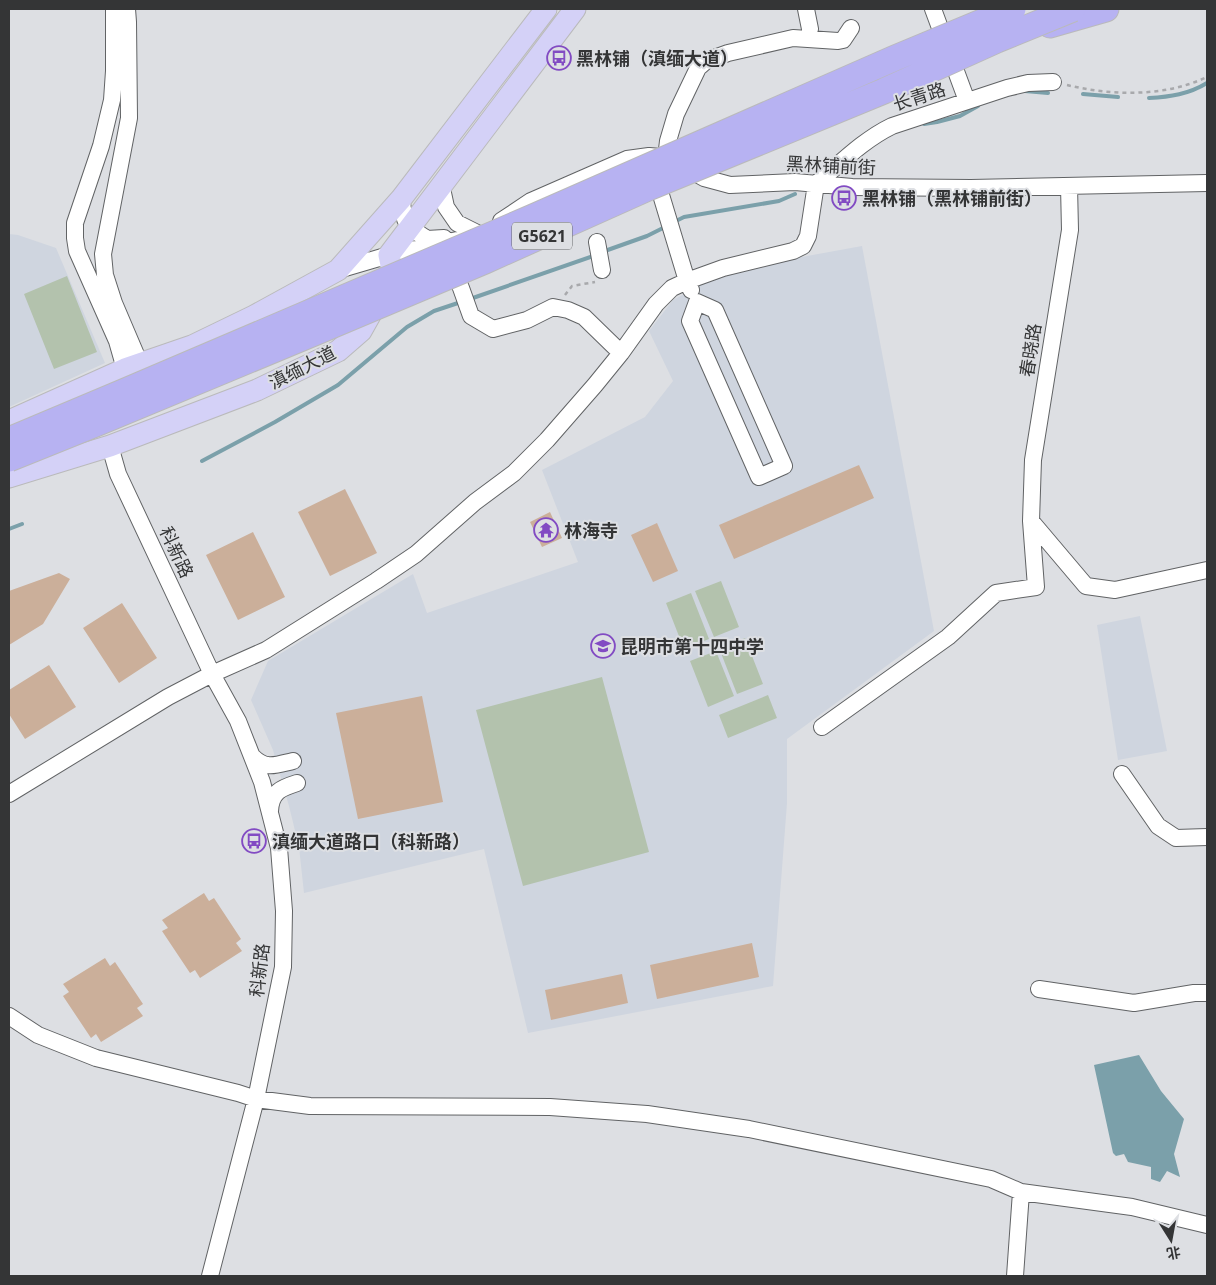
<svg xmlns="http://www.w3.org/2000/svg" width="1216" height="1285" font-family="'Noto Sans','Noto Sans SC',sans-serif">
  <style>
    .built { fill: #cfd5df }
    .green { fill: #b3c2ad }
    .water { fill: #7ba0aa }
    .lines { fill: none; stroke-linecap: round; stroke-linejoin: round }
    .stream { stroke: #7ba0aa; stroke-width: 4 }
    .building { fill: #cbaf9a }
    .minor-casing { stroke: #616365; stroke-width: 18 }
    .major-casing { stroke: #bababb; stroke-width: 23 }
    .highway-casing { stroke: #bababb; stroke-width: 27 }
    .path { stroke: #a8a9ac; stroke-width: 2.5; stroke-dasharray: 4 4; stroke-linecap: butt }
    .minor { stroke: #fff; stroke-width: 16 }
    .major { stroke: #d4d1f7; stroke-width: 21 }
    .highway { stroke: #b7b2f2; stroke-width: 25 }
    .highway-bridge-casing { stroke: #bababb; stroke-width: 27; stroke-linecap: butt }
    .highway-bridge { stroke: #b7b2f2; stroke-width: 25 }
    .labels { text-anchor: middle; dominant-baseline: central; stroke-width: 4; stroke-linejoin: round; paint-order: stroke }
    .shield { fill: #dddfe3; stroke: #67686a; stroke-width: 1 }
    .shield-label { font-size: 16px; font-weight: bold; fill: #343536 }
    .poi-label { font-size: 18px; font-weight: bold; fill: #343536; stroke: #dddfe3; text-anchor: start }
    .street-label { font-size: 18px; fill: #343536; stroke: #dddfe3 }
  </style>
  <rect width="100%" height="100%" fill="#dddfe3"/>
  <path class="built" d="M9,234L18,235L56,248L105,363L9,407Z
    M862,246L934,631L787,739V803L773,986L528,1033L484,849L304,893L299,847L289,806L273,750L251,700L268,661L413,574L427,613L578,562L542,470L645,417L673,381L649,331L673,300L706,282L736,269Z
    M1140,616L1167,751L1118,760L1097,625Z"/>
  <path class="green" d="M67,276L97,352L54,369L24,294Z
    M721,581L739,627L714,637L695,591Z
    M691,593L709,639L684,649L666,603Z
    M745,638L763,684L737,694L719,648Z
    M716,651L734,696L708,707L690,661Z
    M602,677L649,852L523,886L476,710Z
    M768,695L777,718L728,738L719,715Z"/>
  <path class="water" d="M1139,1055L1161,1091L1184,1119L1174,1154L1180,1177L1167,1171L1160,1182L1151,1179V1167L1128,1162L1124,1154L1116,1156L1113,1153L1094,1065Z"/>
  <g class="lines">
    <path class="stream" d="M1025,91L1048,93
      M1083,94L1118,97
      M1149,98C1170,97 1189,94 1207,83
      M924,124L937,122L960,116L978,106
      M674,222L684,217L779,201L795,194
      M602,252L647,236L665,227
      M470,299L596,255
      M202,461L275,422L338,385L407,327L434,311L461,302
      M9,529L22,524"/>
  </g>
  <path class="building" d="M859,465L874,498L734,559L719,525Z
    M345,489L377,553L330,576L298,512Z
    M550,512L562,538L542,547L530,522Z
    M657,523L678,571L653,582L631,535Z
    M253,532L285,597L238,620L206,555Z
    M59,573L70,579L43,624L9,645V591Z
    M122,603L157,658L119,683L83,628Z
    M49,665L76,707L25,739L9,714V690Z
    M422,696L443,802L358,819L336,713Z
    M204,893L209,901L214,898L241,939L236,943L242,951L200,978L195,970L190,973L162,931L168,928L162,920Z
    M752,943L759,977L657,999L650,965Z
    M105,958L110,966L115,962L143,1004L137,1008L143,1016L101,1042L96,1034L91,1038L63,996L69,992L63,984Z
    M622,974L628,1003L551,1020L545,990Z"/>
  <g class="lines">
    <g class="minor-casing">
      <path id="minor" d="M114,9V71L112,100L101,146L75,223V238L77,251L117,341L125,369
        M127,9L128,22L129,118L103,254L105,275L114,303L140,364
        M806,9L810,29
        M933,9L967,101
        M666,158L668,141L676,114L698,68L706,61L728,53L793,38L838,41L843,40L851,28
        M686,168L704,178L730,185L795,182L852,187L971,188L1207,183
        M655,175L687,281L691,290
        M441,184L446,207L457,223L479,234
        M401,199L405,219L409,227L427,239L444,238
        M501,221L531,201L627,159L649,156L661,157
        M597,242L602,270
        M451,265L461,288L471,316L493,329L527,320L553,307L568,310L584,317L621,353
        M338,270L389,255L457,240
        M697,302L715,310L784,466L759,477L690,321Z
        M110,446L118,474L212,674L238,721L262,782L279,848L284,911L283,967L256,1099L210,1276
        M1031,521L1086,586L1115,590L1207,570
        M822,727L948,637L996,593L1036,587L1031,521L1033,460L1070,230L1069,186
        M253,757C266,770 276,765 293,761
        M1122,774L1158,826L1176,838L1207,837
        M9,794L168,697L212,674L266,650L376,581L416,554L475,502L514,473L547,440L595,385L621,353L656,304L672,288L687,281L723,268L793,251L803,246L808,236L816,184C840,164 863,140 892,126L1007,88L1028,83L1053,82
        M270,811C271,792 281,788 297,783
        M1039,989L1134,1003L1194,993H1207
        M9,1016L38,1035L96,1058L238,1093L256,1099L310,1106L550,1107L647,1114L749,1129L991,1179L1021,1192L1132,1207L1207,1225
        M1015,1276L1021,1192"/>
    </g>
    <g class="major-casing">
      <path id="major" d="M9,421L125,369L192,346L254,316L338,270L401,199L546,9
        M9,477L110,446L257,390L338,351L361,331L393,274L389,255L575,9"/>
    </g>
    <g class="highway-casing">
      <path id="highway" d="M1050,25L1106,9"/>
    </g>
    <path class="path" d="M1067,85C1112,96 1165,97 1207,77
      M565,295L572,286L595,282"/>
    <use href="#minor" class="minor"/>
    <use href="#major" class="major"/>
    <use href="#highway" class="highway"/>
    <g class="highway-bridge-casing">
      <path id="highway-bridge" d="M9,440L123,392L533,217L895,58L1013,9
        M9,459L86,428L319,331L485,261L648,188L884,91L997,40L1073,9"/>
    </g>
    <use href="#highway-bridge" class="highway-bridge"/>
  </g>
  <defs>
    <g id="bus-ring" transform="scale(1.25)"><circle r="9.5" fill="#dddfe3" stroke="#824bc3" stroke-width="1.5"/><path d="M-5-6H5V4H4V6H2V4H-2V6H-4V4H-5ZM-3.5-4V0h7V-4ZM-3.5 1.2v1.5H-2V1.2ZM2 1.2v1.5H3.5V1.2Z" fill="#824bc3"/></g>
    <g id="temple-ring" transform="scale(1.25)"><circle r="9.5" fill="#dddfe3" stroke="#824bc3" stroke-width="1.5"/><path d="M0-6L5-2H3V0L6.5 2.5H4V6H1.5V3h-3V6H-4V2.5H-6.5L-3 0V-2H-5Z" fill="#824bc3"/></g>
    <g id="school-ring" transform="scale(1.25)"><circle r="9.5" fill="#dddfe3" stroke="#824bc3" stroke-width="1.5"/><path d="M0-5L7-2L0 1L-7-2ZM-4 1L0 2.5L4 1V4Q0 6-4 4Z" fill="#824bc3"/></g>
  </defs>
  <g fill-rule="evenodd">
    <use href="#bus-ring" x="559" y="58"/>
    <use href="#bus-ring" x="844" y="198"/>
    <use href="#temple-ring" x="546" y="530"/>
    <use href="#school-ring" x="603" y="646"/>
    <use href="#bus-ring" x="254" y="841"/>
  </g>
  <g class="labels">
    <rect class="shield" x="512" y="222.5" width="60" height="27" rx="4"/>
    <g class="shield-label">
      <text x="542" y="236">G5621</text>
    </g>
    <g class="poi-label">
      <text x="576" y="58">黑林铺（滇缅大道）</text>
      <text x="862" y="198">黑林铺（黑林铺前街）</text>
      <text x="564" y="530">林海寺</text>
      <text x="620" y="646">昆明市第十四中学</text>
      <text x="272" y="841">滇缅大道路口（科新路）</text>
    </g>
    <g class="street-label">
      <text transform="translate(919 96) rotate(-18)">长青路</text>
      <text transform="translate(831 165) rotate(3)">黑林铺前街</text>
      <text transform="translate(1030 350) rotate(-81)">春晓路</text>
      <text transform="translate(302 367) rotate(-27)">滇缅大道</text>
      <text transform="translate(177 552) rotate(65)">科新路</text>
      <text transform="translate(259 970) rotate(-83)">科新路</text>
    </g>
  </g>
  <rect width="1216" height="1285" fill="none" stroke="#343536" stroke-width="20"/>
  <g transform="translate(1171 1240) rotate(169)" stroke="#dddfe3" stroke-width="4" paint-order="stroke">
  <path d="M0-4L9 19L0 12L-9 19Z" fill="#343536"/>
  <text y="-8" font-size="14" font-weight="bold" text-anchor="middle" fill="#343536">北</text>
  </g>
</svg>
